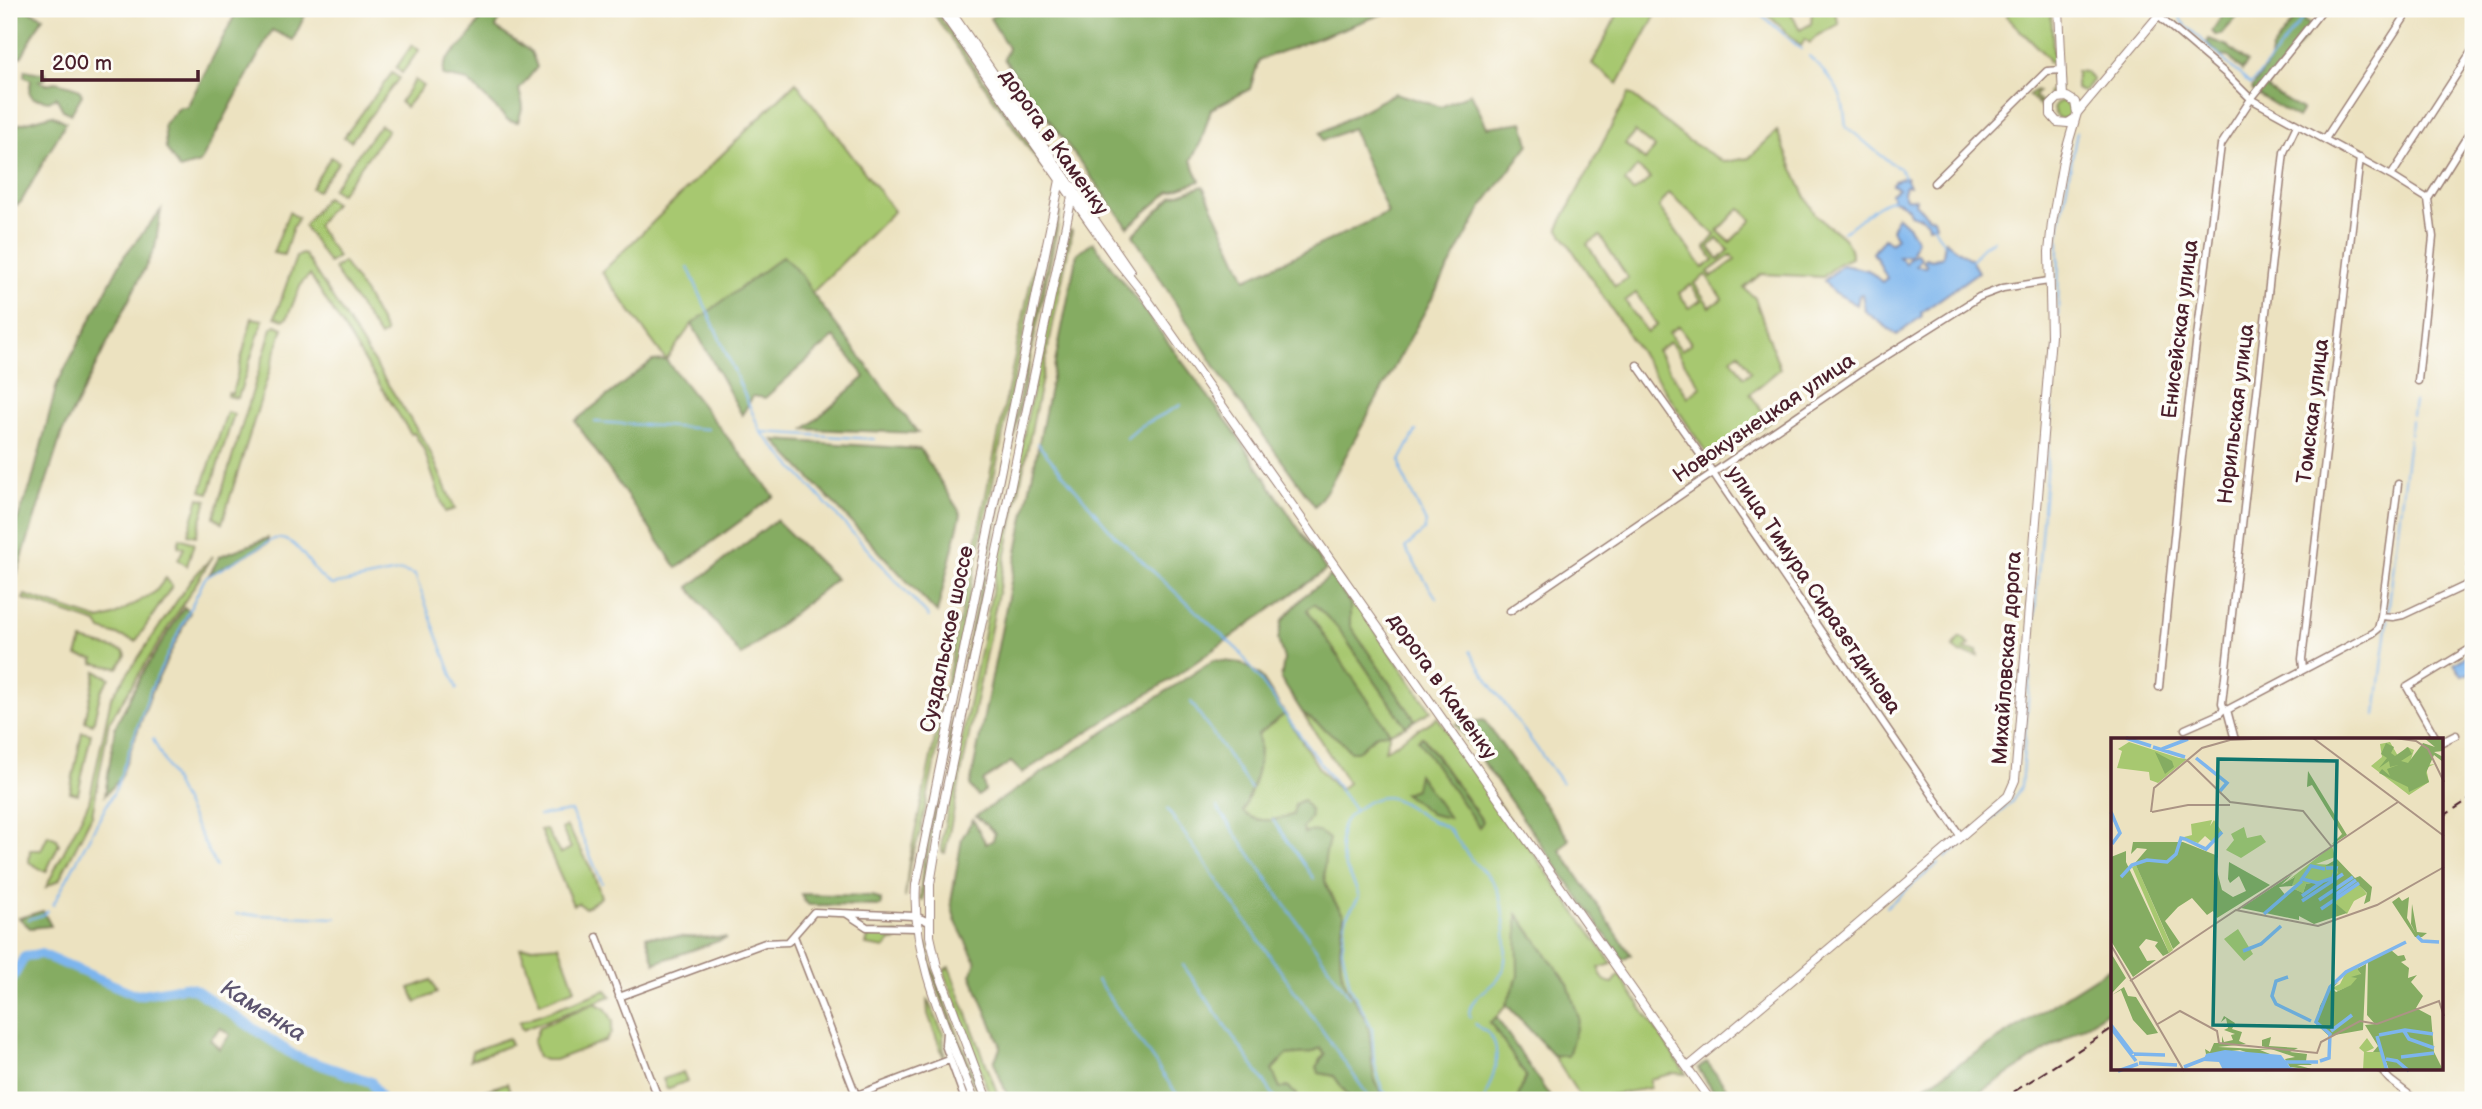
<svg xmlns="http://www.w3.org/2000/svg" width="2482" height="1109" font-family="'Balsamiq Sans',sans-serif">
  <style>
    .green { fill: #a7c870; stroke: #78744e; stroke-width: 2; fill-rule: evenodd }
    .forest { fill: #85ac62; stroke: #686646; stroke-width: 2; fill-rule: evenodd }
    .water { fill: #7db5ed; stroke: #646a8c; stroke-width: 2 }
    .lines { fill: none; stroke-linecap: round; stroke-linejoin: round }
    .stream { stroke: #7db5ed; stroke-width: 2 }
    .river { stroke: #7db5ed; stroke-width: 10 }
    .street-casing { stroke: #9b8076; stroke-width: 9 }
    .secondary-casing { stroke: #9b8076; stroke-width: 10 }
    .street { stroke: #fff; stroke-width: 6 }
    .secondary { stroke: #fff; stroke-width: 8 }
    .rail { stroke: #4a1f2b; stroke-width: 2; stroke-dasharray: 10 5; stroke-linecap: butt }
    .labels { text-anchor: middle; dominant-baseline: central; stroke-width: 7; stroke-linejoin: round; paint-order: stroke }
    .street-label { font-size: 21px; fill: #4a1f2b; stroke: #fdfcf7 }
    .water-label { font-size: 23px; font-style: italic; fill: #5c546f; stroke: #fdfcf7 }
    .inset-river { fill: none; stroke: #7db5ed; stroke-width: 3.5 }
    .inset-road { fill: none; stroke: #ab9484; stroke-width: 2 }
    .view { fill: #0f766e; fill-opacity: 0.15; stroke: #0f766e; stroke-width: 3.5 }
    .inset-edge { fill: none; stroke: #4a1f2b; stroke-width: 3.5 }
  </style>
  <rect width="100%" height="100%" fill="#fdfcf7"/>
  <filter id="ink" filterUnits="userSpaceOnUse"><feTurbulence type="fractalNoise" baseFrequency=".0143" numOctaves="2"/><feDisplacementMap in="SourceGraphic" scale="14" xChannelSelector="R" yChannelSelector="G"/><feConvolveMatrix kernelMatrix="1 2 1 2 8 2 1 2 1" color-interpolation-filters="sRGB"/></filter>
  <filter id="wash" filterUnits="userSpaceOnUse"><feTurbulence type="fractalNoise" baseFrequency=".00686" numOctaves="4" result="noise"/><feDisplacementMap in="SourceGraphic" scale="28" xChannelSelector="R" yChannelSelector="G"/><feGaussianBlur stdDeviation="1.57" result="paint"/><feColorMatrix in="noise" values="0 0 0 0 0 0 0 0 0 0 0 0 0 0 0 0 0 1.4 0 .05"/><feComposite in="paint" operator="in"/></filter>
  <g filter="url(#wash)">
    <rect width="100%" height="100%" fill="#ece2c0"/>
    <path class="green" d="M930,9H934L1045,167L1043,169Z
      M1620,9H1659L1618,84L1592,64Z
      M1762,9H1789L1800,30L1811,24L1812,9H1834L1839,24L1818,35L1810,43L1805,39L1801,46Z
      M2013,9H2024L2027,11L2030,9H2051L2054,69L2053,63L2048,62V58L2006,16Z
      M412,45L419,50L402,73L396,68Z
      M2076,71L2085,72L2093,80L2084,92L2076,89Z
      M392,73L399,78L351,141L344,137Z
      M2054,73L2058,75L2059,88L2049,102L2047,113L2029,95L2036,90L2038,92L2034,96L2042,104L2050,95L2048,92L2053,88L2051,75Z
      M415,80L423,86L406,107L400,102Z
      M796,82L894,211L812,293L801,275L692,324L666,360L602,272Z
      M1629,93L1686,139L1724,162L1749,158L1777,131C1788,156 1800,189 1814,212C1825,229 1852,233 1851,258L1839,263L1823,277L1761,274L1744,288L1755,298L1780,369L1750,394L1764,413L1774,406L1780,414L1713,463L1558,228ZM1635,132L1655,148L1645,160L1625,144ZM1637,167L1651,179L1633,192L1625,182ZM1669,193L1715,235L1705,247L1714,260L1703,268L1659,207ZM1740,208L1752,220L1730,242L1718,231ZM1600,236L1628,278L1615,286L1587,244ZM1717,239L1729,250L1719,260L1709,247ZM1731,255L1735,260L1712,277L1708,272ZM1706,275L1722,299L1710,307L1694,283ZM1691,285L1701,300L1689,308L1679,293ZM1636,293L1657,325L1647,332L1625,301ZM1679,326L1691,343L1681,350L1669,333ZM1670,342L1701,387L1688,397L1657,351ZM1739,353L1751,372L1744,377L1731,358Z
      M2054 110a9 9 0 1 1 18 0a9 9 0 1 1-18 0Z
      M380,125L388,130L340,194L332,189Z
      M331,157L339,162L317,191L311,188Z
      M326,197L334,203L317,226L338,257L329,263L304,226Z
      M1058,210L1060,214L926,862L923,900H920L923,863Z
      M289,212L298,218L293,227L284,255L273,253Z
      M1070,230L1072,231L945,853L942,852V839L1052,296Z
      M302,254L305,255L428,447L455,509L445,512L424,450L414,433L411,434L310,275L302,282L287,318L283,320L275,317L296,257Z
      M343,262L365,294L386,333L380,337L334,269Z
      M1034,265H1038L919,837L910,861L905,898L909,862Z
      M252,318L263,320L238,398L227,396L228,393L232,394Z
      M276,325L283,328L222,523L214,517L272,328Z
      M227,412L234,414L209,493L201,491Z
      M199,498L207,500L196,536L188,534Z
      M180,538L194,543L187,566L178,560L184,548L178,546Z
      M213,556L109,722L92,815L59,880L46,887L89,802L111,698L191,580Z
      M1335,573L1431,711L1415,720L1350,626V604L1331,576Z
      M166,578L172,586L136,641L101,630L97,623L23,599L25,595L100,620L113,616L155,592Z
      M1314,604L1338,628L1406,726L1390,733L1385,750C1395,746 1401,739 1411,733C1420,728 1428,725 1437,717L1612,964L1599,968C1601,977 1603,982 1613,983L1619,975L1686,1074L1675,1073L1650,1079V1088L1582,1100L1553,1055L1568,1056L1571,996L1568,984L1518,915C1516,934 1520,956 1518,975C1516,990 1503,1014 1490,1022L1526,1076L1517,1100H1388C1364,1079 1376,1049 1367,1023C1362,1010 1352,998 1346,985C1336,964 1342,937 1344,915C1322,884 1320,877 1328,839L1304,834L1293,815C1275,820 1258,825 1243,812C1253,785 1264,764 1258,734L1285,714L1320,770L1339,790L1348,783L1302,712L1341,741L1350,751H1358L1377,734L1307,609ZM1422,737H1423L1483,822L1418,740Z
      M1959,638H1961L1970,645L1964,650L1977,651L1978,656L1960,653L1953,648Z
      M82,640L124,651L126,655L118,668L93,663L94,659L77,656Z
      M96,671L110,678L101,691L93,724L85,721Z
      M82,732L91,734L78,794L70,792Z
      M566,826C581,849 594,870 601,897L585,908L578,903L573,905L540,830L546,829L560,854L571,848L562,829Z
      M48,835L57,839L59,844L46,872L29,862L30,850H41Z
      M869,933L899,934L897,940L891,941L885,948L866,945Z
      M559,945L575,989L540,1003L520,948Z
      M924,945H927L931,965L983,1100H980L929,966Z
      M949,967L1000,1100H992L990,1096L944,970Z
      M431,980L437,993L416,1002L410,988Z
      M606,990L611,996L522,1030L519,1022Z
      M927,999L943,1033L944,1058L928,1014Z
      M595,1003L606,1009L613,1021L611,1033L605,1041L555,1060H545L538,1057L533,1042L539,1027Z
      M508,1038L511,1045L470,1060L472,1051Z
      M1320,1048L1325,1054L1316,1067L1334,1076L1351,1100H1297V1094L1280,1088L1272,1070L1286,1054L1310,1053Z
      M683,1072L687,1081L667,1089L663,1079Z
      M507,1083L513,1100H482L478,1093Z"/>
    <path class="forest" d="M9,9H26L43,17L22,56L16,59L9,55Z
      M238,9H308L293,40L272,30L200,163L179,169L166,148L164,124L180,107H187Z
      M486,9H502L496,28L531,52L537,67L519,90L523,106L518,122L508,120L468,81L443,76C442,59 454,53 464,43C473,34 479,20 486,9Z
      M1005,9H1396L1259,60L1250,89L1211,109L1201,142L1191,160L1200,181L1169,192L1128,227L1004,59L1008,48L990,18Z
      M2227,9H2244L2221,35H2215L2212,31Z
      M2302,9H2319L2314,15L2310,12L2303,20L2309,24L2305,37L2268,85V89L2302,110L2297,118L2254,92L2252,89L2270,61L2271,51Z
      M2209,39L2228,46L2247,63L2242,71L2229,57L2220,56L2207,43Z
      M25,70L46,74V78L39,81L46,84L55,82L72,86L80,91L82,95L71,114L63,110L56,97L49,101L33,98L29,92L31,80L24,76Z
      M1395,93L1441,107L1471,93L1487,127L1523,122L1529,144L1482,207L1327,490L1315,506L1226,384L1133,235L1173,196L1203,186L1246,279L1388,213L1352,128L1323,141L1320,133Z
      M52,115L66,122L21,202L17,205L9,202V127Z
      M161,210L155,248L62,433L14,583L9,582V541L31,485L57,384L124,256Z
      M1093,242L1234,431L1326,570L1176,676L1022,773L1011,762L983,781L985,791L978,796L970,786L1077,253Z
      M783,256L801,275L812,293L918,433L805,429L865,377L834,337L765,398L753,396L742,415L692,324Z
      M666,360L774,496L677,568L575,421L652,361Z
      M774,440L920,449L961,514L937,613Z
      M776,520L836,579L741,656L689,587Z
      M268,538V543L209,575L220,556Z
      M1331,576L1350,604V626L1415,720L1406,726L1338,628L1314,604L1307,610L1390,733L1377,734L1358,751H1350L1341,741L1302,712L1281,679L1284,659L1278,640L1282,621L1304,596Z
      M184,607L190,612L152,691L120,779L105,795L115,727L141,676Z
      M1214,660L1241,663L1260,675L1285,714L1258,734C1264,766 1253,783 1243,812C1258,825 1275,820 1293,815L1295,804L1303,800L1310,810L1311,817L1303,828L1304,833C1315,830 1320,831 1329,839C1320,877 1322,884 1344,915C1341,937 1336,964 1346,985C1352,998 1362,1010 1367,1023C1376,1049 1364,1079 1388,1100H1351L1334,1076L1319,1073L1316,1067L1325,1054L1320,1048L1310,1053L1286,1055L1272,1070L1280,1088L1288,1087L1297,1095V1100H1176L1173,1095H1163L1160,1100H1009L994,1062L1001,1046L971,975L976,962L955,920L951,902L962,838L973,819L986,844L993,840L995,833L976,816Z
      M1484,720L1569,839L1560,850L1631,955L1623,960L1456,724Z
      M1422,737L1483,822L1479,827L1418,740Z
      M1418,774L1449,818L1431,814L1404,793L1415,789Z
      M801,894L872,896L881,900V906L809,905L804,901Z
      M43,911L51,926L30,928L19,918Z
      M1517,914L1568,984L1579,1019L1568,1056L1553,1055L1506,1004L1518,977Z
      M646,936L727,938L655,963Z
      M23,956L40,957L137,998L190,990L293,1058L368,1082L380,1100H363L362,1098L360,1100H9V981ZM221,1028L230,1035L219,1049L210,1039Z
      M2113,966V1008L1968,1100H1903Z
      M1497,1018L1552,1100H1517L1526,1076L1490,1022Z
      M1707,1062L1735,1100H1719L1698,1068Z"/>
    <path class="water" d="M1906,177L1910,186H1906L1903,192L1906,198L1916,199L1915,203L1929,217L1934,218L1936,225L1928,227L1927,222L1920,216L1918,217L1910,214C1908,205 1901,202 1893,200L1891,193L1898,188L1892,184L1894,181Z
      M1897,216L1909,227L1917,240L1911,255L1899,257L1906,264L1908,259L1917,253L1921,258L1916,266L1926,267V264L1923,262L1925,258L1932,260L1943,256L1945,241L1971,260L1978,272L1921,313L1922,316L1897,335L1865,311L1862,294L1859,295L1857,305L1831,290L1824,281L1842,265L1868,270L1882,282L1887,278C1881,270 1880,261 1873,253L1884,238L1891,243L1897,238L1892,230Z
      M2473,651V672L2462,676L2454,663Z"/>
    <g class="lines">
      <path class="stream" d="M1755,9L1801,49
        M2178,12L2182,22L2251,85L2310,9
        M1809,56C1834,82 1843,88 1846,127C1865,140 1880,158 1900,168L1904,177
        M1933,225L1944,244
        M1843,232C1860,222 1875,203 1894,199
        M1970,263L1983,246L1994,240
        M688,267L761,432L929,617
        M2412,415L2414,402
        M595,422L708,429
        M1416,431L1400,461L1402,473L1426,523L1424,531L1405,548L1437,599
        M763,432L874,439
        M2410,434L2411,420
        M1127,438L1141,426L1181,405
        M1037,443L1116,537L1239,651L1355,811
        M2388,613L2409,439
        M1470,651L1489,682L1562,783
        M1191,702L1251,789
        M2376,715L2388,619
        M153,739L216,867
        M1217,807L1349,996
        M1167,809L1371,1100
        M539,816L571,811L602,883
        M1273,820L1314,879
        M1945,858L2011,803L2021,787L2058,322L2059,228L2077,132
        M53,905L116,788L150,691L205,578L274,539C302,535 308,573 332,585L402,571L415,575L457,689
        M1886,907L1939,863
        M236,914L336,918
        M29,919L43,915L48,911
        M1183,965L1277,1100
        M1097,980L1181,1100
        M1475,1024C1479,1029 1485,1030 1489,1034C1505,1051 1491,1082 1484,1100
        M1393,1100L1382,1090L1374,1061L1372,1028L1350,986L1342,949L1346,917L1359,897C1356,886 1351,878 1346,868C1341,859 1340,842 1341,831C1342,820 1352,813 1360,807C1389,786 1401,803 1426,818C1433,823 1443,823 1449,830C1457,839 1464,850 1472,860C1479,869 1492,877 1496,887C1504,905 1511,961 1500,976C1491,989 1465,999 1470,1017"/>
      <path class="river" d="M9,984L25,956L41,954L137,995L184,987L194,989L295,1056L371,1082L382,1100"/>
    </g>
  </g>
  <g filter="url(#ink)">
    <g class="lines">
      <g class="street-casing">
        <path id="street" d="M2158,16L2225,73L2251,99L2391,176L2428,199
          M2325,139L2410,9
          M2391,176L2473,49
          M1934,183L2047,71L2062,70
          M1637,365L1714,474L1961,837
          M2418,381L2433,237L2428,199L2473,127
          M2469,584L2473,549
          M1510,611L1867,368L1979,297L2003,288L2049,281
          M2381,616L2398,484
          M2303,668L2302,659L2360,158
          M2159,687L2182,456L2221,145L2251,99L2323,9
          M2224,709L2222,703L2284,152L2297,125
          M2227,710L2235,740
          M2185,729L2219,714L2224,709L2227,710L2373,633L2378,629L2381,616L2393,617L2403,615L2473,582
          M2437,740L2407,687L2473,647
          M2442,742L2456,735
          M847,914L867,927L916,928L919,927
          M794,936L858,1100
          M597,937L659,1100
          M619,997L765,943L788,942L814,912L915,916L929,922
          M946,1032L945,1045L965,1100
          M2380,1069L2390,1080L2416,1100
          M844,1100L949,1060"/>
      </g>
      <g class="secondary-casing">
        <path id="secondary" d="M940,9L1115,258L1143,293L1710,1100
          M949,9L1130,271
          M2059,9L2063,97
          M2074,119L2068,123L2057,122L2051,115V105L2058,98L2067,97L2075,102L2077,113
          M1688,1067C1796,978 1902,887 2008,796L2015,780L2051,336L2049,252L2052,223L2063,161L2077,113L2164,9
          M974,1100C948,1032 911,959 916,885L1060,180
          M987,1100L937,967L930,936V884L943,806L1074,187"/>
      </g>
      <use href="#street" class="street"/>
      <use href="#secondary" class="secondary"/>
      <path class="rail" d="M2442,817L2473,797
        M2001,1100L2113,1028"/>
    </g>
  </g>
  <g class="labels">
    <g class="street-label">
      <text transform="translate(1054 142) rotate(55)">дорога в Каменку</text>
      <text transform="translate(2180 329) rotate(-83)">Енисейская улица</text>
      <text transform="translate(2313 411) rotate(-83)">Томская улица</text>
      <text transform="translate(2236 414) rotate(-83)">Норильская улица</text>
      <text transform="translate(1764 418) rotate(-34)">Новокузнецкая улица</text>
      <text transform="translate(1814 590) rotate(56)">улица Тимура Сиразетдинова</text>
      <text transform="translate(947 639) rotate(-78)">Суздальское шоссе</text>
      <text transform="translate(2007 658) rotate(-86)">Михайловская дорога</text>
      <text transform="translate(1442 686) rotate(55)">дорога в Каменку</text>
    </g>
    <g class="water-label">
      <text transform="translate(263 1011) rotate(32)">Каменка</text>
    </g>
  </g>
  <g transform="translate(2111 738)">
    <rect width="332" height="332" fill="#ece2c0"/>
    <path d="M18,4L68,20L76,21L47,45L39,42L38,34L6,30L11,13L7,11ZM279,4L287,18L296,9L303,12L296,33L300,39L308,33L306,28L324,26L315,30L318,44L298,57L260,28L271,19L269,6ZM101,82L99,88L103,82L111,94L101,104L94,98L87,105L69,100L81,97L80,86ZM133,89L136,100L150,97L155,104L130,120L115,112L123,102L120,96ZM221,108L224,119L205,126L225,127L229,135L222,141L195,146L192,155L181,150L190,145L181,148L183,139L170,148ZM25,127L62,212L58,215L21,129ZM247,145L256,156L243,163L236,176L222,163ZM127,191L142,216L133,223L113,201ZM255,224L246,231L250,236L241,247L227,253L221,250L229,246L235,234ZM256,300L263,310L255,314H271L276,332H252L253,314L248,310Z" fill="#a7c870"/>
    <path d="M313,0H332V13L323,14L332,19V24L323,17L315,35L318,44L298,54L297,49L268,35L271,31L279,38L276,31L287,27L279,29L278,23L268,30L276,20L270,16L275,5L283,9L280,15L284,18L297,9L301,16L290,23L297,25L312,5L324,9ZM44,14L61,23L63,29L54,36ZM197,33L236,97L220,107L231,96L201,47L196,49ZM22,104H72L107,118L104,125L111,152L122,159L135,153L128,138L119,145L117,141L118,124L159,147L106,180L102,173L96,177L81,160L67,169L54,183L69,205L62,211L24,125L36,111L26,110L20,116ZM15,113V124L58,215L52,218L44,208L47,204L35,201L28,209L36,223L45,222L22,239L0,203V119ZM226,121L244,140L249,138L261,149L259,163L253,166L256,155L247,146L222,163L236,175L203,186L188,178V182L130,170L182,136L170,147L184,139L181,148L168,149L175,158L181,150L192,155L195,146L222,141L227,135L225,127L214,128ZM288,159L291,163L298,159L296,180L305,196L300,186L301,166L306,194L316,195L311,199H304L281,164ZM280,212L287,218L293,217L295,222L290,224L298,230L297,240L306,237L300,244L312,258L305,270L320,278L323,314L332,332H278L273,318L276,332L271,314H262L267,308L254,287L264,286L256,277L257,224ZM0,215L15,240L1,255L0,252ZM255,226L252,292L218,298L205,286L209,268L219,249L228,244L221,250L225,254L240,247L246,240L240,239L250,236L246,231ZM13,249L17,258L25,259L47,295L36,297L22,282L10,252L1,257ZM113,278L124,285L121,291L131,294L128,303L135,306L107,309L166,312H149L159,316L146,318L129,312L95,316L94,311L99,314L103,305H111V298L113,304L122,302L120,297L124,296L113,292L117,290L115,280L110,284ZM160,299L158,308L187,310L179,314L196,316L195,323L201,327H186L204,332L179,329L174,321L184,319L151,308V302Z" fill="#85ac62"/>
    <path d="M114,312L170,317L179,329L193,332H112L108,324L92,323L95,316Z" fill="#7db5ed"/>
    <path class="inset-river" d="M15,0L40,8M42,9L74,19M51,11L77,1M85,20L116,45L109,53M0,74L9,95L1,106M74,101L95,111L111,94M214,131L200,128L191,141L207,145L222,140L225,130H215M10,139L21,127L36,122L56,124L65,116L70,100L74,101M224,157L245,142M191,158L211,144M208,162L242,139M191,163L232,136M210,171L248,145M153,176L191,143M306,198L311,203L328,204M132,213L150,206L170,188M177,239L165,243L161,258L165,266L200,283M0,287L22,316M0,290L25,323M220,293L241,277M293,293L298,301L323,310M268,297L294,292L322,296M266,298L276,333M23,316L54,317M290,319L323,315M275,321L286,323L298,333M209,323L218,320L219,296L205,284L219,249L235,234L295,204M172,324H207M28,325L66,327M73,329L96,320M7,333L27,326"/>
    <path class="inset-road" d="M202,0L333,98M284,0L305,3L317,11L333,44M76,22L119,64L192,73L220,108M40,74L43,50L91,10L119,2L165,0M41,74L77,67H119M126,172L287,64M0,207L73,333M19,243L125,172L207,188L266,167L333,129M45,287L69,273L106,293L108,305M108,305L206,315L210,304L249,283L266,286L328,263L333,278"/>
    <path class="view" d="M107,21L226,23L221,289L102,287Z"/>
    <rect width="332" height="332" class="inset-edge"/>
  </g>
  <rect width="2482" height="1109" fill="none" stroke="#fdfcf7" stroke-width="35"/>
  <path d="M42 70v10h156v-10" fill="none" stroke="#4a1f2b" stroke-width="3.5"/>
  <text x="52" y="70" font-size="21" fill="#4a1f2b" stroke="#fdfcf7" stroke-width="5" paint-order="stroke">200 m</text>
</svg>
